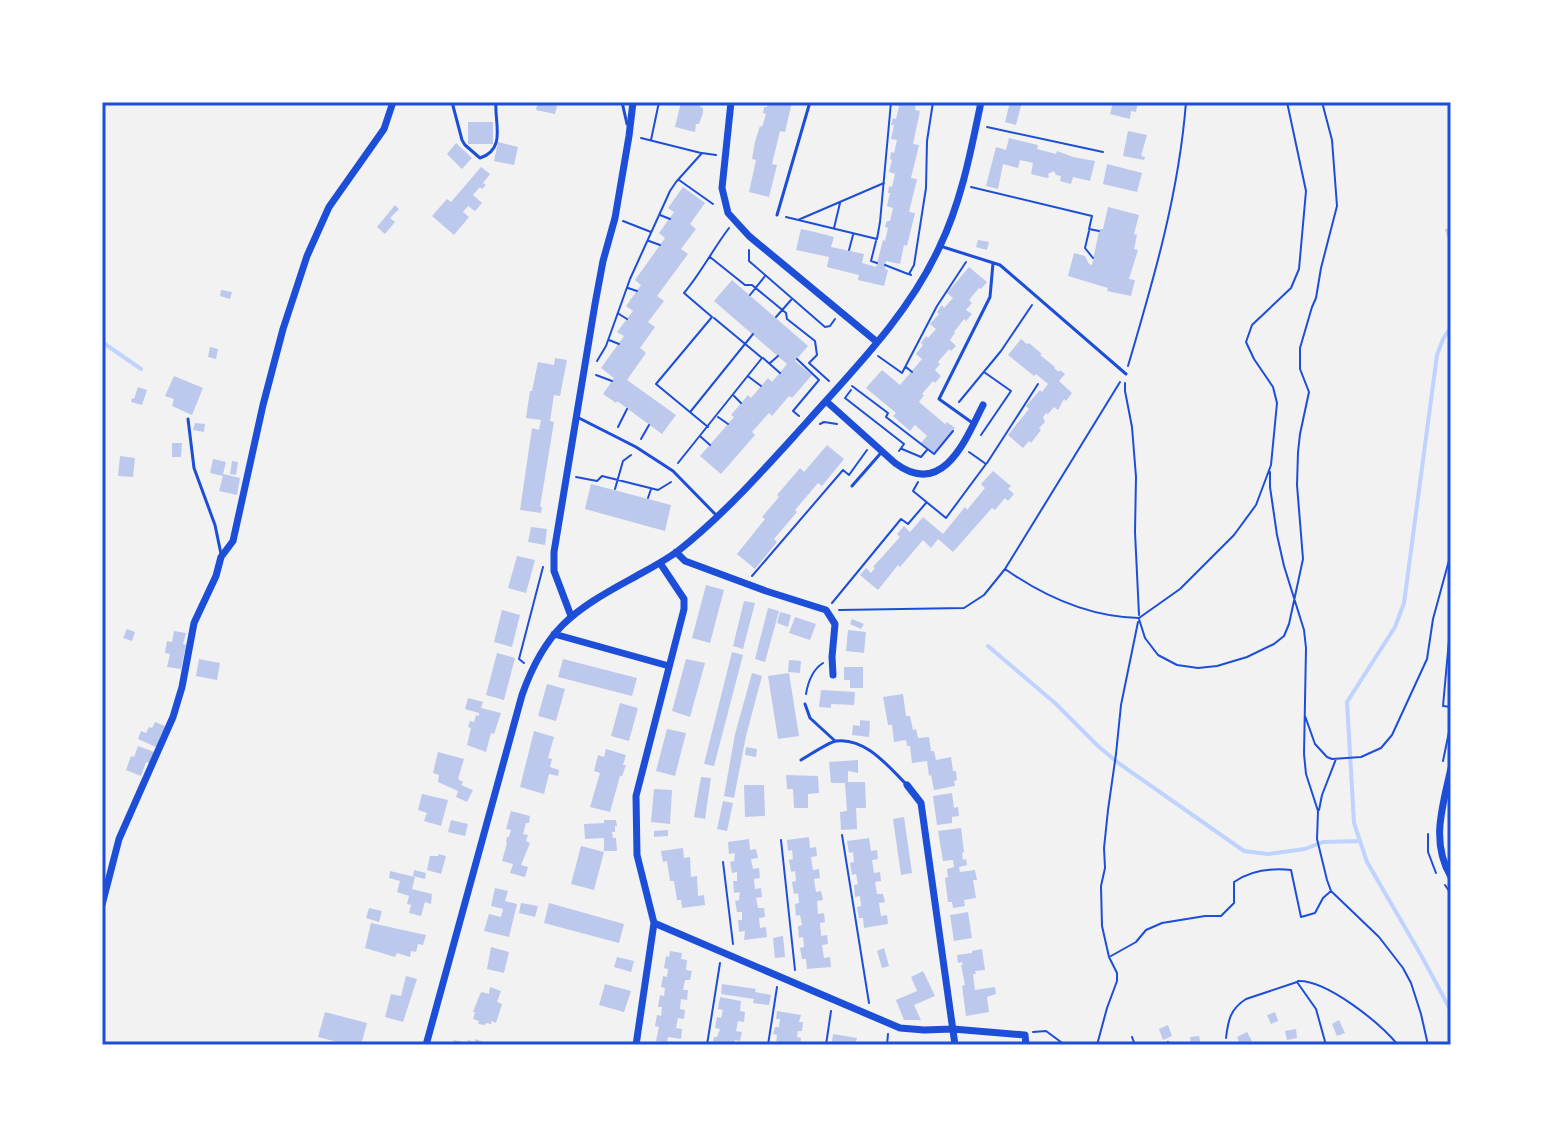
<svg xmlns="http://www.w3.org/2000/svg" width="1553" height="1147" font-family="'Noto Serif',serif">
  <style>
    .lines { fill: none; stroke-linecap: round; stroke-linejoin: round }
    .stream { stroke: #bfd3fe; stroke-width: 4 }
    .building { fill: #bdc9ec }
    .path { stroke: #1d4ed8; stroke-width: 2 }
    .service { stroke: #1d4ed8; stroke-width: 3 }
    .minor { stroke: #1d4ed8; stroke-width: 7 }
    .neatline { fill: none; stroke: #1d4ed8; stroke-width: 3 }
  </style>
  <rect width="100%" height="100%" fill="#f2f2f2"/>
  <g class="lines">
    <path class="stream" d="M1451,327L1443,339L1437,355L1404,603L1395,627L1347,702L1354,823L1367,862L1421,955L1451,1011
      M102,342L141,369
      M988,646L1055,703L1098,746L1117,762L1244,851L1268,854L1305,849L1323,842L1360,841"/>
  </g>
  <path class="building" d="M538,102L557,106L555,114L536,110Z
    M681,102H701L700,107L703,108V113L699,124H696L695,132L675,127Z
    M769,102H792L785,132L780,131L772,164L777,165L769,197L749,192L756,160L752,159L755,142L760,126L762,127L766,114L763,113L764,107H767Z
    M895,102H916L915,110L920,111L913,144L919,145L911,178L917,179L909,212L915,213L907,246L904,245L900,264L886,261L885,269L888,270L884,286L858,280L859,275L827,267L829,257L796,250L801,229L815,232L834,237L831,247L864,254L862,263L876,267L883,240L885,241L888,228L885,227L886,223L887,221H890L893,208L887,206L890,193H888L889,186L892,187L895,174L889,172L892,160L890,159L891,152L894,153L897,140L891,139L894,125H891L893,118L896,119L899,106L895,105Z
    M1010,102H1022L1016,125L1005,122Z
    M1113,102H1138L1136,112L1131,111L1130,119L1110,114Z
    M468,122H493V144H468Z
    M1128,131L1147,135L1141,156L1145,157L1144,160L1123,156Z
    M1009,138L1038,145L1037,149L1056,154L1057,151L1073,157L1095,161L1090,181L1073,177L1071,184L1060,181L1061,176L1056,175L1054,171L1048,174L1049,177L1047,178L1031,174L1033,163L1020,160L1018,168L1003,164L998,189L986,186L996,147L1006,150Z
    M498,142L518,147L514,165L494,161Z
    M456,143L472,158L462,169L447,154Z
    M1107,164L1142,173L1137,192L1103,184Z
    M481,167L490,174L483,183L486,185L482,189L480,187L473,195L482,203L475,211L468,206L463,212L469,217L454,235L432,216L447,199L451,202Z
    M683,187L705,203L690,224L696,229L681,249L688,254L657,296L664,301L648,322L655,327L640,348L646,353L627,380L676,415L662,434L617,401L616,403L603,394L614,378L601,368L624,336L617,332L633,311L626,306L641,285L635,280L665,238L659,233L674,212L668,208Z
    M395,205L399,209L390,218L395,222L385,234L377,227Z
    M1108,207L1139,215L1134,234L1137,235L1134,249L1138,250L1129,279L1135,280L1131,296L1107,291L1108,288L1068,276L1074,253L1085,256L1089,264L1092,265L1099,231L1100,229H1103Z
    M1451,228V249L1445,229Z
    M978,240L989,242L987,250L976,247Z
    M969,267L987,282L981,289L979,288L969,300L972,303L966,310L972,314L966,321L964,319L954,332L955,333L950,340L956,346L951,351L949,349L938,362L940,364L935,370L941,376L935,383L933,381L922,394L924,395L919,402L945,424L947,422L955,428L933,453L921,443L927,436L915,425L910,431L893,416L896,413L866,388L882,370L900,385L922,359L916,354L923,345L921,343L926,336L928,338L936,329L930,324L939,314L937,312L942,305L944,308L953,298L947,293Z
    M732,280L808,346L795,361L812,375L792,398L789,396L772,416L769,413L752,432L755,435L721,474L700,456L734,417L731,415L748,395L751,398L768,378L772,382L787,364L714,301Z
    M221,290L232,292L230,299L220,296Z
    M1021,339L1027,344L1029,343L1042,354L1040,355L1055,367L1054,368L1059,372L1060,370L1065,374L1059,381L1072,393L1066,401L1064,399L1058,410L1054,407L1048,414L1046,413L1043,417L1045,422L1039,428L1041,430L1031,443L1029,441L1023,448L1008,435L1029,409L1026,406L1040,390L1042,392L1048,384L1036,374L1034,376L1008,355Z
    M210,347L218,349L216,359L208,357Z
    M555,358L567,360L560,396L554,395L550,421L554,422L540,507H542L541,513L520,510L532,428L539,430L541,420L526,418L530,391H532L538,362L554,365Z
    M174,376L203,388L192,415L172,406L174,399L165,396Z
    M138,387L147,390L142,405L131,402L132,398L134,399Z
    M195,423L205,424L204,432L193,430Z
    M172,443H182L181,457H172Z
    M827,445L844,459L822,486L818,483L795,510L797,512L774,539L777,542L755,569L737,554L765,519L762,517L779,497L777,495L800,468L804,472Z
    M120,456L135,458L133,477L118,476Z
    M213,459L226,462L223,474L240,478L237,495L219,491L223,476L210,473Z
    M232,461L238,462L236,475L230,474Z
    M993,471L1011,486L1008,489L1014,494L1008,501L1005,498L995,510L992,508L953,552L938,539L931,548L923,540L900,567L898,565L878,590L860,575L866,568L871,573L875,568L873,567L900,537L897,534L904,526L910,532L923,517L943,534L965,507L967,510L985,488L981,484Z
    M591,484L671,505L665,531L585,509Z
    M531,527L547,529L545,545L528,542Z
    M517,556L535,560L526,593L508,588Z
    M706,585L724,590L710,643L692,638Z
    M744,601L755,603L743,649L733,646Z
    M768,608L779,611L765,662L755,659Z
    M502,610L520,615L512,647L494,642Z
    M780,612L791,615L788,627L777,623Z
    M795,617L816,624L810,640L789,633Z
    M852,619L864,624L861,629L850,624Z
    M127,629L135,632L132,641L123,638Z
    M848,630L866,632L864,653L846,651Z
    M174,631L186,633L183,644L186,645L181,669L167,667L170,654L165,653L167,641L172,642Z
    M732,652L743,655L714,766L704,764Z
    M497,653L515,658L504,700L486,695Z
    M199,659L220,663L217,680L196,676Z
    M563,659L637,678L632,696L558,677Z
    M686,659L705,663L690,717L672,711Z
    M789,660L801,661L800,673L788,672Z
    M844,667H863V688H850V680H844Z
    M752,673L762,676L746,736L734,798L724,796L735,734Z
    M789,673L799,736L778,739L768,676Z
    M547,684L565,689L556,721L538,716Z
    M821,690L855,692L854,705L831,704V708L819,707Z
    M903,694L906,716H910L913,730L916,729L918,738L929,737L931,751H934L936,760L951,757L953,771H956L957,780L954,781L955,786L934,790L931,775L929,776L927,761L912,763L910,746H907L906,740L894,742L892,725H888L883,697Z
    M468,698L483,702L481,708L501,713L494,734L491,733L486,752L467,745L471,728L468,727L470,721L474,722L476,715L479,716V713L465,709Z
    M620,703L638,708L629,741L611,736Z
    M860,720L870,721L869,737L852,735L853,725L860,726Z
    M155,722L165,726L156,747L138,739L141,731L146,733L149,727L152,728Z
    M667,729L686,733L675,776L656,771Z
    M534,731L554,737L548,758L552,759L550,767L559,770L558,776L549,774L544,794L520,787Z
    M138,746L154,752L150,763L146,762L141,776L126,770L131,756L134,757Z
    M746,747L757,749L756,757L745,755Z
    M606,749L626,755L623,765H626L622,776H620L610,812L590,807L600,773L594,771L598,755L604,757Z
    M438,752L464,759L458,779L463,782L461,785L473,790L467,802L456,797L458,791L438,782L439,775L433,773Z
    M858,760V773L848,771V782H865L866,808H856L857,829L841,830L840,812L847,811L845,783H831L829,762Z
    M786,775L818,776L819,793L808,794V808H794L793,789H787Z
    M701,777L711,778L705,819L694,817Z
    M744,785H764L765,816L745,817Z
    M654,789L672,790L670,824L651,822Z
    M952,793L954,808L958,807L959,816L952,817V823L937,825L933,796Z
    M422,794L448,800L441,826L424,821L427,813L418,810Z
    M723,801L733,803L727,831L717,829Z
    M511,811L530,816L529,823H526L523,834L528,835L526,841L530,843L521,865L528,867L525,877L510,873L513,864L502,861L507,843L506,842L507,837H509L511,830L506,829Z
    M904,817L912,873L901,875L893,819Z
    M451,820L468,824L465,836L448,832Z
    M604,820H616L617,826H615V832H612L613,838H616L617,851H604V838L585,839L584,824L604,823Z
    M961,828L964,852L962,853L963,860L966,859L967,865L959,867L960,872L975,870L977,880H973L976,898L964,900L965,906L953,908L952,902H948L945,878L948,877L947,869L954,867L953,860L943,861L938,831Z
    M668,830V836L654,837V831Z
    M809,837L810,848L816,847L817,856L811,857L813,870L819,869L820,878L814,879L816,892L821,891L823,900L817,901L818,914L824,913L825,922L820,923L821,934V936L827,935L828,944L822,945L824,958L830,957L831,967L807,969L806,959H802L800,948L804,947L803,937L799,938L798,926L802,925L800,915L796,916L795,904L799,903L798,893L794,894L792,882L796,881L795,871L791,872L789,860L793,859L792,850L788,851L787,840Z
    M869,838L871,851L877,850L878,859L872,860L874,873L880,872L881,881L875,882L877,894H883L885,902L879,903L881,916L887,915L888,924L864,928L863,918H859L857,907L861,906L860,896L855,897L854,885L858,884L856,874L852,875L850,863L854,862L853,852L849,853L847,841Z
    M749,839L750,850L756,849L758,858L751,859L753,869L759,868L760,878L754,879L755,889L761,888L762,897L756,898L758,908H764L765,917L759,918L760,928L766,927L767,937L744,940L745,931L739,932L738,920H742V912H737L735,901L739,900L740,892L734,893L733,881H737V872L732,873L730,862L734,861L735,853L729,854L728,842Z
    M581,846L604,852L594,890L571,884Z
    M683,848L684,858L690,857L691,877L697,876L698,896L704,895L705,905L682,908L681,900H677L674,881H670L667,861L663,862L661,851Z
    M439,854L446,856L441,874L427,870L430,856H438Z
    M414,870L426,873L425,879L413,876Z
    M390,871L415,877L412,889L432,894L431,904L425,902L421,916L409,913L411,905L407,904L409,896L397,892L400,881L389,878Z
    M495,888L508,891L505,901L517,904L509,937L484,931L489,914L501,917L503,909L491,906Z
    M521,903L538,906L535,917L519,913Z
    M549,903L624,924L619,943L544,923Z
    M369,908L382,911L379,922L366,918Z
    M968,912L972,938L954,941L950,915Z
    M371,923L426,935L423,945L418,944L416,952L411,951L410,957L397,953L395,957L365,948Z
    M783,936L785,957L775,958L773,938Z
    M491,947L509,952L504,973L487,969Z
    M884,948L889,966L882,968L877,951Z
    M982,949L985,970L975,971L976,974H973L975,990L995,987L996,994L987,997L989,1012L966,1016L962,986L965,985L961,965H963L962,962L958,963L957,955L972,953V951Z
    M670,951L682,953L681,959L687,960L686,970L692,971L690,980H685L683,990H688L687,1000L681,999L680,1009L685,1010L684,1019L678,1018L676,1028L682,1029L681,1039L668,1037L667,1043L656,1041L659,1027L655,1026L657,1015L661,1016L662,1007H658L660,995L664,996L665,988L661,987L663,976L667,977L668,969L664,968L666,956L669,957Z
    M617,957L634,961L631,972L614,967Z
    M923,971L935,996L914,1005L921,1020H904L896,1000L917,991L911,977Z
    M406,976L417,979L403,1022L385,1017L391,994L401,996Z
    M605,984L631,991L624,1012L599,1005Z
    M722,984L756,989L755,992L771,995L769,1005L753,1003L754,999L721,994Z
    M490,987L501,991L497,1002L502,1004L496,1023L492,1021L491,1024L486,1023L485,1025L478,1024L479,1021L473,1019L475,1012H473L480,994L482,992L489,994Z
    M720,997L741,1001L740,1011L745,1012L744,1022L738,1021L736,1031L742,1032L740,1041L735,1040L734,1045H712L714,1037H717L720,1029L715,1028L717,1017L721,1018L723,1010L718,1009Z
    M777,1011L801,1015L799,1022H803L802,1031H798L797,1037L801,1038L800,1045H776L777,1035L773,1034L775,1027H779L780,1019H776Z
    M325,1012L367,1023L361,1045H349L318,1037Z
    M1275,1012L1278,1021L1271,1024L1267,1015Z
    M1339,1020L1345,1033L1337,1036L1332,1024Z
    M1168,1025L1172,1036L1163,1040L1159,1029Z
    M1296,1029L1297,1038L1287,1040L1285,1031Z
    M1247,1032L1252,1041L1240,1045L1237,1037Z
    M833,1034L857,1038L855,1045H835L836,1042H832Z
    M1199,1036L1201,1045H1191L1190,1037Z
    M475,1039L492,1045H452L454,1040L467,1043L468,1040L475,1042Z"/>
  <g class="lines">
    <path class="path" d="M987,127L1103,152
      M641,138L701,153
      M651,140L659,102
      M679,180L713,204
      M971,187L1092,216L1089,229L1099,231
      M660,215L670,219
      M786,217L877,239L880,222L891,102
      M798,220L884,183
      M623,221L651,232
      M834,228L840,203
      M1089,231L1085,248L1093,258
      M649,241L660,245
      M876,241L871,261L877,263
      M749,250V261L825,327L830,326L835,319
      M849,250L853,235
      M710,257L745,285H752L786,313L787,319L815,341L817,355L809,363L829,381
      M885,265L908,274
      M911,275L909,274L914,265L926,188L927,141L933,102
      M628,288L637,291
      M750,295L765,276
      M619,314L627,319
      M776,317L791,300
      M609,340L619,344
      M878,356L902,373L937,306L966,262
      M763,358L780,373
      M797,359L819,380L793,411L799,416
      M597,361L606,346L630,279L670,191L676,182L702,153L716,155
      M770,363L778,356
      M1128,366C1154,278 1179,193 1186,102
      M906,367L912,372
      M596,375L612,381
      M749,377L761,386
      M1125,383V391L1132,427L1136,477L1135,532L1139,615
      M852,386L888,413L886,417L934,454L953,431
      M851,390L845,398L904,444L899,451
      M734,396L741,403
      M959,402L1001,351L1032,305
      M691,411L753,334
      M718,417L728,424
      M820,424L824,422L837,424
      M618,427L627,409
      M708,427L656,384L712,317L684,293C701,273 713,249 729,228
      M981,435L1011,391L984,372
      M701,437L710,445
      M641,439L649,425
      M902,449L921,457L927,450
      M678,463L762,358L714,318
      M987,463L1038,384
      M1270,472V487L1277,535L1284,566L1304,630L1306,648L1304,754L1306,774L1318,811L1317,839L1327,880L1331,891L1379,937L1403,968L1411,983L1421,1014L1428,1045
      M576,477L597,481L602,476L658,490L671,482
      M918,482L913,491L946,518L986,464L969,452
      M615,489L623,461L631,455
      M648,498L651,489
      M1005,569C1045,597 1090,617 1139,618L1180,589L1234,535L1256,505L1271,465L1277,403L1273,387L1254,359L1246,342L1252,325L1291,288L1299,269L1306,191L1287,102
      M752,576L843,470L849,475L867,450
      M832,603L901,519L908,524L926,503
      M839,610L964,608L984,595L1005,569L1120,382
      M1451,618L1443,706L1451,707
      M1139,619L1145,638L1158,655L1177,665L1198,668L1217,666L1247,657L1274,644L1284,636L1289,624L1303,559L1297,485L1298,452L1300,434L1309,392L1300,369V348L1312,307L1316,298L1321,268L1337,206L1332,140L1322,102
      M524,663L519,659L543,567
      M806,694C808,682 812,670 823,663
      M1305,716L1315,744L1327,757L1332,759L1361,757L1381,748L1392,735L1427,659L1433,619L1451,553
      M1443,761L1451,722
      M1319,810L1322,795L1336,759
      M1428,834V852L1436,873
      M842,835L869,1003
      M781,840L795,970
      M723,862L733,944
      M1445,885L1451,894
      M1111,956L1136,942L1146,930L1162,923L1205,916H1221L1234,903V882C1250,871 1271,868 1291,870L1301,917L1315,913L1323,898L1331,891
      M1298,981C1327,980 1380,1023 1398,1045
      M1033,1032L1046,1031L1065,1045
      M1132,1037L1135,1045
      M1226,1038C1228,1021 1230,1009 1246,999L1297,982L1316,1009L1326,1045
      M1168,1042L1169,1045
      M707,1045L720,963
      M768,1045L777,987
      M826,1045L831,1011
      M887,1045L888,1034
      M1097,1045L1107,1008L1117,981V973L1109,957L1102,926L1101,886L1105,868L1104,848L1108,810L1116,754L1121,705L1138,622"/>
    <path class="service" d="M452,102L462,140L465,145L480,158C507,149 494,122 496,102
      M622,102L627,124
      M777,215L810,102
      M940,246L1000,265L1126,374
      M577,417L636,447L673,471L716,515
      M188,419L194,468L215,525L221,554
      M974,424L939,399L990,297L993,263
      M852,486L880,454
      M805,704L810,718L834,740
      M801,760C810,755 827,743 836,741C865,737 888,766 906,784"/>
    <path class="minor" d="M731,102L722,188L728,213L749,236L877,342
      M826,401L895,463C943,499 966,439 983,405
      M676,552L685,561L766,591L826,610L835,624L832,657L833,675
      M571,616L554,571V552L595,304L603,261L615,218L629,136L633,102
      M554,634L669,666
      M1451,768C1443,806 1430,841 1451,877
      M907,785L921,803L955,1045
      M102,905L119,839L173,717L182,687L194,623L216,576L221,557L233,541L263,405L283,329L307,256L329,207L384,129L393,102
      M654,923L900,1028L924,1030L953,1029L1025,1035L1026,1045
      M426,1045L522,695C545,630 572,611 631,579C647,570 663,562 678,551C726,513 766,467 807,422C855,368 908,315 939,248C961,203 971,151 981,102
      M636,1045L654,923L637,855L636,796L684,609V599L660,563"/>
  </g>
  <rect width="1553" height="1147" fill="none" stroke="#ffffff" stroke-width="208"/>
  <rect x="104" y="104" width="1345" height="939" class="neatline"/>
</svg>
